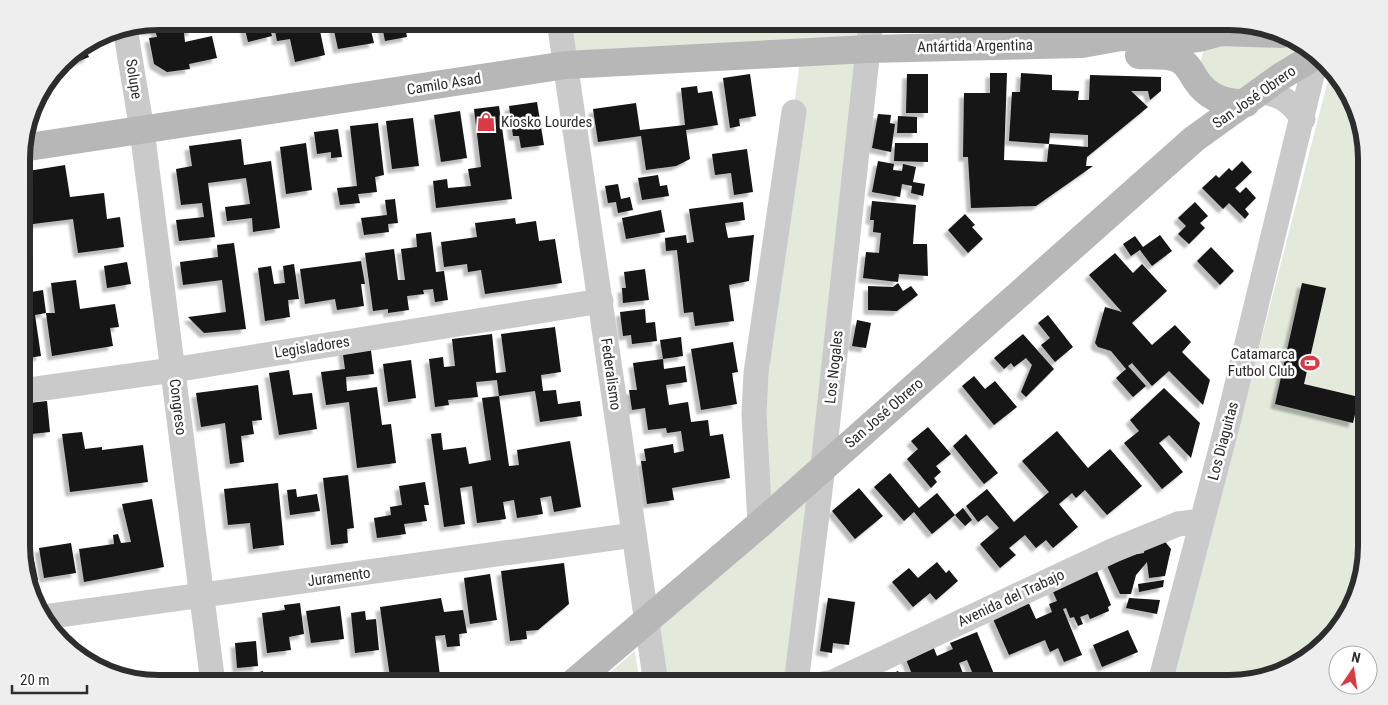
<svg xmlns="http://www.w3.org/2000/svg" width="1388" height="705" font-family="'Roboto Condensed',sans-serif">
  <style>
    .green { fill: #e3eadc }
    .building { fill: #141414; filter: url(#shadow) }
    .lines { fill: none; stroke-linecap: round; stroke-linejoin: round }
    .street { stroke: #cacaca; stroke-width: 25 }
    .secondary { stroke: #b7b7b7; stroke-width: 28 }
    .labels { text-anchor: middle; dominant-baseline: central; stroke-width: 5; stroke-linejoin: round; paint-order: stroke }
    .street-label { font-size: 15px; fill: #2d2d2d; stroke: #fff }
    .poi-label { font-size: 15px; fill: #2d2d2d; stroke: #fff; text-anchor: start }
    .rim { fill: none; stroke: #2d2d2d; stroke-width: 6 }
  </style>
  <defs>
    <filter id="shadow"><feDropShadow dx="-4.5" dy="4.5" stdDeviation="1" flood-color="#0004"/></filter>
  </defs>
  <rect width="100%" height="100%" fill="#fff"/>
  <path class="green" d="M559,21H871L796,684H656L648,620L760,524L754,414L801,53L566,65Z
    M1213,40L1298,42L1307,50L1251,90H1219L1200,65L1204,48Z
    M1329,76L1341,82L1366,141L1367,546L1353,607L1305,661L1238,683H1173Z
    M635,651L640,684H596Z"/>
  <path class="building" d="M159,21H191L193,31L184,33L185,42L212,36L217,58L189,64L190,69L167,72L154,64L149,38L157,37L155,30L146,31L145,24Z
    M243,21H268L272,36L248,42Z
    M273,21H318L325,55L295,62L290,39L277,41Z
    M381,21H404L407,37L385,41Z
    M350,22L351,29L370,26L374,43L338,49L333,26Z
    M84,46L89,57L67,66L65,60L68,56Z
    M990,73H1007L1004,160L1047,162L1049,144L1088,147V135L1050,133L1049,144L1009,141L1012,92H1020L1021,73L1052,75V90L1079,91L1078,100H1089L1090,75L1161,77V91L1150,100L1148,91H1131L1148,107L1087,157L1086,166H1093L1036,206L971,208L968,157H963L964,93H990Z
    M750,74L756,116L739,119L740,126L730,128L723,78Z
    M907,74H928V113H906Z
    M697,86L698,93L712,91L718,125L686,130L690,159L676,166L646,170L641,136L598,142L593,109L636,103L640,130L685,125L681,88Z
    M537,102L544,145L521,148L519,136H513L509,106Z
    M499,106L512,199L436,208L433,181L447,179L448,188L471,186L468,169L481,167L474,109Z
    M460,111L467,158L441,162L434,115Z
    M878,114L891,115L890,123L895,124L891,152L872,148Z
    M898,116L917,117V133H897Z
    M413,118L419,166L392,169L386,121Z
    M378,123L384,175L375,177L377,192L358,194L360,203L340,205L337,188L357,186L350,126Z
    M338,129L342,157L331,158V152L317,154L314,132Z
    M241,139L244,165L271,161L280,228L253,232L252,218L227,221L225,207L250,204L246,178L208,183L215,237L179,241L176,220L204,217L202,203L181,205L176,169L192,166L189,146Z
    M306,143L312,190L286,194L280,147Z
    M895,143H928V162L894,161Z
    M747,149L753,192L734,195L731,173L715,175L712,154Z
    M878,161L894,164L893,170L902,171L903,164L916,167L913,182L925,184L923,196L911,193L912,186L902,184L900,197L872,192Z
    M1242,161L1252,172L1235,188L1240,193L1246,187L1256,198L1245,209L1249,214L1245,219L1229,203L1223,209L1202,188L1216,175L1219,178L1229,168L1232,171Z
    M65,165L70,197L104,193L107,219L120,217L124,247L78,253L73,219L25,225L30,261L22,262V217H24L22,172Z
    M658,175L660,186L667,185L669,196L642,200L638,178Z
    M618,184L621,199L630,197L633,210L618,213L616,202L608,203L605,186Z
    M395,199L398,223L388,224L389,232L364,235L361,218L387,215L385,200Z
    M872,201L916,205L913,244H927L928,276L899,274L898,282L863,278L866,252L879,253L881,233L873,232L874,220H870Z
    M743,202L745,220L725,223L728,238L754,235L749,281L729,285L734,321L695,326L693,312L684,313L677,250L666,251L665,238L686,235L687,243L694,242L689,209Z
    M1195,202L1208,216L1200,223L1205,228L1189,244L1178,234L1186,226L1178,218Z
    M661,210L665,232L626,239L622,218Z
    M965,214L975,225L972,227L983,239L968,253L948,230Z
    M515,218L516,224L536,221L539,241L555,239L562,283L485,294L481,270L468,272L467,264L444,267L441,242L477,237L475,223Z
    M431,232L436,272L444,271L448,300L435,302L433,289L423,290L424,294L407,296L409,310L388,313V309L373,311L365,253L394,249L398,280H405L401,249L417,247L416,234Z
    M1160,235L1172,251L1152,266L1140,250L1131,256L1123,244L1135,236L1143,247Z
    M234,243L246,329L204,333L188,317L226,312L222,280L183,285L180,262L218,257L217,245Z
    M1211,247L1234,271L1220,285L1197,261Z
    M1115,253L1133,273L1142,264L1167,291L1132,323L1152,345L1175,325L1191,342L1182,352L1210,380L1203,405L1169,371L1152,386L1132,363L1128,366L1146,386L1133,397L1116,378L1126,369L1111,351L1098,347L1095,343L1105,307L1122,312L1089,275Z
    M361,261L365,284H361L364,306L337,310L335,299L305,304L300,269Z
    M127,262L131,284L107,288L104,266Z
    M294,264L299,299L288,300L290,317L265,321L258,268L271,266L274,284L285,283L283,266Z
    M645,269L649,300L623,303L622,288H626L624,272Z
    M76,280L80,309L115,304L119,327L110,328L113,346L52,356L46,313L35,315L41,356L22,359V317L29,316L26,293L43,290L46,313H55L51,283Z
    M898,283L903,291L911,286L918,295L897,311L868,310V286L893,287Z
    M1302,283L1326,288L1304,384L1359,397L1353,423L1275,404Z
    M645,309L646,323L655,322L657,341L632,344L631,335L623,336L620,312Z
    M1048,315L1073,347L1055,362L1041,345L1050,338L1038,323Z
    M857,320L871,323L866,348L852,346Z
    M555,327L561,372L541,375L543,391L556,390L558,404L580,401L582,416L540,422L535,391L499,396L497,380L476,382L478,397L448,400L449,405L435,407L429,359L443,357L444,367L455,366L452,339L492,334L496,373L506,372L501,334Z
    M1023,334L1054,369L1026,397L1021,392L1032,365L1026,358L1014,367L1011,363L1004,369L994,358Z
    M681,337L683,356L663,359L660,340Z
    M733,342L738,372L732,373L737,404L701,410L691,349Z
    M370,343L374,374L346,377L347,391L377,387L382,425L391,424L396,463L357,468L349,402L326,405L321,372L345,369L342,347Z
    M663,359L664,369L685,366L687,382L666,385L669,405L688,402L691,422L708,420L710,436L723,434L730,478L672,488L674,500L647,504L641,461H646L644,449L673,444L674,453L684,451L681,431L667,433L666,428L648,430L645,408L632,410L629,390H637L633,363Z
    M411,360L416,398L388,402L383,364Z
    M289,370L293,395L312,393L317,429L279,435L269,373Z
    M974,376L985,389L995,381L1017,407L994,425L962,386Z
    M258,385L262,420L252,421L254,434L241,436L244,462L230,464L225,423L201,427L196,393Z
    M1164,388L1200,423L1191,458L1169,435L1159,443L1183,472L1162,489L1124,443L1139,431L1130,420Z
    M499,396L509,466L519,465L517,450L570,441L581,507L554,512L551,496L540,498L543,514L517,518L514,500L503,502L506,519L477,523L472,486L460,488L465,524L444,527L431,434L441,433L443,450L466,447L469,464L491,460L482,398Z
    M47,401L50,432L22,435V420L31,419L29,403Z
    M928,427L951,454L936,466L941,472L934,478L937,482L931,488L907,459L918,449L911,441Z
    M1057,431L1088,468L1110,449L1142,486L1107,515L1085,490L1076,498L1072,493L1059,504L1078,527L1053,548L1046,540L1036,548L1025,535L1009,548L1016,555L1000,568L980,544L999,528L987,515L978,522L966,506L987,489L1014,522L1049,492L1022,461Z
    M82,432L85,449L102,447V450L143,445L148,482L70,492L62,434Z
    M966,434L998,473L984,484L953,446Z
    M890,473L919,508L937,493L955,515L963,508L972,520L965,526L955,515L932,534L914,512L904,521L874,487Z
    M348,475L354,528L347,529L348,543L331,545L323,478Z
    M425,482L429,505H424L427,521L404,524L406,534L377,538L374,518L391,515L390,507L402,505L399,486Z
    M278,483L284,545L253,549L250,523L228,525L224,489Z
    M859,488L883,516L855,539L832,511Z
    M296,489L297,497L317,494L320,511L290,515L287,490Z
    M152,499L164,567L84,582L79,549L114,544L113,535L118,534L121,543L131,542L122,504Z
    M1163,539L1171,549L1165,576L1149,578L1147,562L1136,575L1131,594H1120L1104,559L1144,553L1145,545Z
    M71,543L76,573L44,578L39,548Z
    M32,550L38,580L30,582L22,564V551Z
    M937,562L946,573L949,570L958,581L936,600L930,593L913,607L892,582L909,568L918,578Z
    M564,563L569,604L538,630L526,631L527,639L510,641L501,571Z
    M1095,566L1111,605L1108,607L1109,611L1090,619L1088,614L1080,617L1083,624L1078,626L1074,617L1070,618L1066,608L1063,609L1082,655L1064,662L1058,648L1050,652L1045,640L1009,655L993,619L1026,597L1036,619L1052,612L1049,604L1057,601L1050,585Z
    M490,574L497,620L470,624L464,578Z
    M1164,580L1163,587L1139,592L1138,584Z
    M441,598L444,612L463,610L467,633L459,634L460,646L447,647L445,635L435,636L441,684H391L380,607Z
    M828,598L855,602L849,645L833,643L832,653L820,651Z
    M1129,598L1160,600L1157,614L1126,608Z
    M300,603L304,634L289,637L291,650L267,653L262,613L285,610L284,605Z
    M340,606L344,639L311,643L306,611Z
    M365,611L366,620L376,619L379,650L355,653L351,613Z
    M1128,630L1138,652L1102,667L1093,645Z
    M977,632L996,679L985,684H977L967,660L959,663L967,684H916L905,657L933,646L937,656L953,649L950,643Z
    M256,641L258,666L237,668L235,643Z
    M263,671L264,678L245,683L244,676Z
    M898,671L904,684H882L880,679Z"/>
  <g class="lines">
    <path class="street" d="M559,21L656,684
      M125,28L142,130L213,684
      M1262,92C1282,95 1291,102 1303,119
      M22,391L173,370L601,301
      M760,524L754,414L756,373L794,112
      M44,617L634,535
      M1162,675L1228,422L1312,75L1318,59
      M796,684L823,466L871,21
      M822,684L833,682L1114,550L1178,524L1202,521"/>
    <path class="secondary" d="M1139,55C1151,56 1168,54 1178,59C1187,63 1191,72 1196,80C1208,98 1226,104 1246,103
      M22,148L566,65L868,49L1082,44L1121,37L1178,40L1199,38L1221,32L1282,34
      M572,684L760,524L1194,139L1280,77L1315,56"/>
  </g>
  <defs>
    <g id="shop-bare" transform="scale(1.5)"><path d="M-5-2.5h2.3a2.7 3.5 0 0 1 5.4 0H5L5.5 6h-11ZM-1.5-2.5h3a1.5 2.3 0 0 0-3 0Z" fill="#d83b44" stroke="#fff" stroke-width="2.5" paint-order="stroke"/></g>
    <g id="stadium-bare" transform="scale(1.5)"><path d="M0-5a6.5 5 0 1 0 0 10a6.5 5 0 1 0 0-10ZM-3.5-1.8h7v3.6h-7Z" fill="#d83b44" stroke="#fff" stroke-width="2.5" paint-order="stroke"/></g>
  </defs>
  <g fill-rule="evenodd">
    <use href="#shop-bare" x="486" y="122"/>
    <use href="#stadium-bare" x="1310" y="363"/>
  </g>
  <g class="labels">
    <g class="street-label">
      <text transform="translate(975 46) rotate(-1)">Antártida Argentina</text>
      <text transform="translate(134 79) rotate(81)">Solupe</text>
      <text transform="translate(444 84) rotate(-9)">Camilo Asad</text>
      <text transform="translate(1254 97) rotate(-35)">San José Obrero</text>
      <text transform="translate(312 347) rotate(-9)">Legisladores</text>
      <text transform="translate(834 367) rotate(-84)">Los Nogales</text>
      <text transform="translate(611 374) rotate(82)">Federalismo</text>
      <text transform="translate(178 407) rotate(83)">Congreso</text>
      <text transform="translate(884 413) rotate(-41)">San José Obrero</text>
      <text transform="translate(1223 441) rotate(-75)">Los Diaguitas</text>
      <text transform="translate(339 577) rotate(-8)">Juramento</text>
      <text transform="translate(1011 598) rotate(-25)">Avenida del Trabajo</text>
    </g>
    <g class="poi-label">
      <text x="501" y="122">Kiosko Lourdes</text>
      <text x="1295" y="354" text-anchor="end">Catamarca<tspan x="1295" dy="17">Futbol Club</tspan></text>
    </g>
  </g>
  <path d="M0 0H1388V705H0ZM159 30H1229A129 129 0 0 1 1358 159V546A129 129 0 0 1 1229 675H159A129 129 0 0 1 30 546V159A129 129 0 0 1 159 30Z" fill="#eee" fill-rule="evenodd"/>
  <path class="rim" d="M159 30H1229A129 129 0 0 1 1358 159V546A129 129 0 0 1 1229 675H159A129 129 0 0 1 30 546V159A129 129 0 0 1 159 30Z"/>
  <g transform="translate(1353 670) rotate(13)"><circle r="24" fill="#ffffff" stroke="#ababab"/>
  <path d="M0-4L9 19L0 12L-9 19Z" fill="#d83b44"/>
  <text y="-8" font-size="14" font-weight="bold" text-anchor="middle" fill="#2d2d2d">N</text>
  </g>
  <path d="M12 685v8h75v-8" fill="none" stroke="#2d2d2d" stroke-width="2.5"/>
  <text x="20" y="685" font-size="15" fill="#2d2d2d" stroke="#ffffff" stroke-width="4" paint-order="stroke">20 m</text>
</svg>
